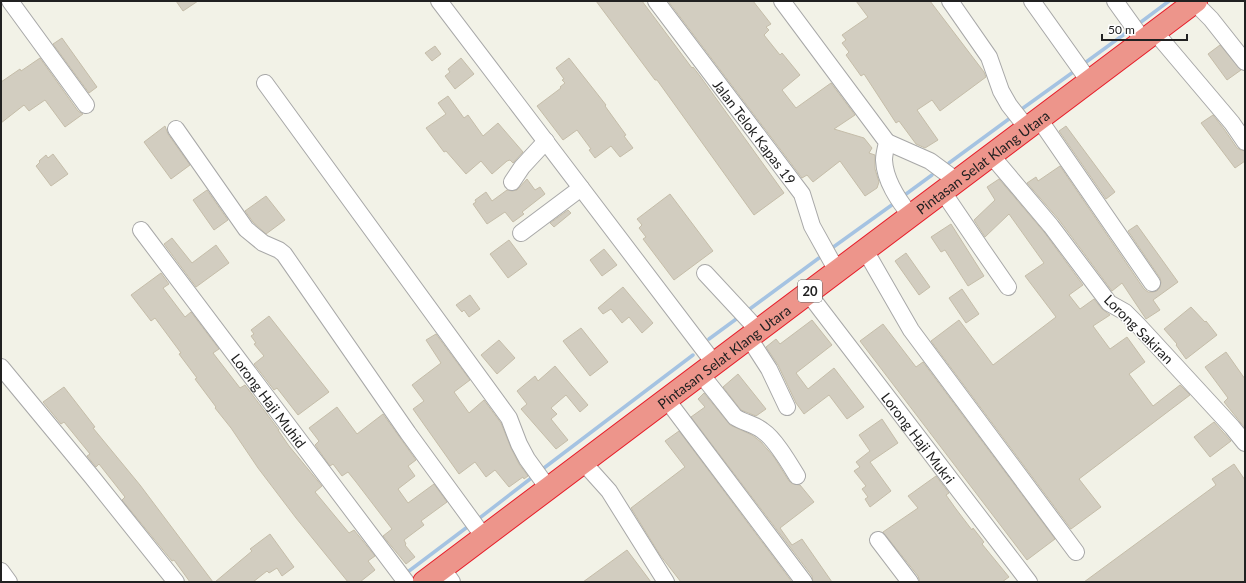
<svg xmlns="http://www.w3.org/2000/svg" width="1246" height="583" font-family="Lato,sans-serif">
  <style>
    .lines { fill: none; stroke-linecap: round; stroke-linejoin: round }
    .stream { stroke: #a5c3e2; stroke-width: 3.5 }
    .building { fill: #d2cdc0; stroke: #c5bda9 }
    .minor-casing { stroke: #a8a8a8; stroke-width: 18 }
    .highway-casing { stroke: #e71d29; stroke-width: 24 }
    .minor { stroke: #fff; stroke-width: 16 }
    .highway { stroke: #ed958b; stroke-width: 22 }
    .labels { text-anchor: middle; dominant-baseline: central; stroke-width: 3; stroke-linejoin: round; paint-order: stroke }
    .shield { fill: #fff; stroke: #646464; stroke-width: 1 }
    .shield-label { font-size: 13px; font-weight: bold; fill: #212121 }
    .street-label { font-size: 14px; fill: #212121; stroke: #fff }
  </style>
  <rect width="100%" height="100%" fill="#f2f2e7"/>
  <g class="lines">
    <path class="stream" d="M1137,25L1169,1
      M1082,65L1130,30
      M1019,111L1076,70
      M949,163L1013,116
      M902,197L932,175
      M832,248L896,202
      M747,311L819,258
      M709,339L739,317
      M540,471L693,355
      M477,520L534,476
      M405,574L470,525"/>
  </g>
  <path class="building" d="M176,1H198L183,11Z
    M596,1H642L692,68L693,67L700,76L784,193L754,215L657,80H655Z
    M668,1H753L771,24L766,27L769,30L764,35L780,55L782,53L800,75L782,90L796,108L831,83L855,115L834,129L864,138L872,148L869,153L875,155V169L879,182L877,188L865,196L840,161L813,182L807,175L802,178Z
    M856,1H930L984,72L986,77L940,111L932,100L917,110L938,140L925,148L916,144L899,121L896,123L864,74L861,76L846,55L849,52L842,43L846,40L842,35L868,17Z
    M62,38L97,87L89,93L53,44Z
    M1220,45L1241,70L1227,80L1208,54Z
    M435,46L441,54L432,61L425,53Z
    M40,58L78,111L83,114L65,127L45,100L29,111L24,105L1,123V82L20,69L21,71Z
    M461,58L474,74L455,89L445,76L450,72L448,69Z
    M569,58L606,105L605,106L626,135L624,136L633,148L620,157L611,146L595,158L589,150L591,149L577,130L563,140L537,106L561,88L560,87L565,83L562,80L564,79L556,68Z
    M448,96L464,118L468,115L483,136L498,123L523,152L513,163L510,160L507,161L492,174L481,161L466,174L446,151L444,152L426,128L446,114L438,103Z
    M1213,115L1224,129L1237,148L1241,150L1245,151V161L1235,168L1201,123Z
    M165,126L168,134L190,165L171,179L144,142Z
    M1066,126L1115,192L1106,199L1059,131Z
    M53,154L68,174L51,186L36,166L40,162L39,161L46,155L48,158Z
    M1060,166L1144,289L1148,292H1153L1157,291L1160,287L1161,282L1160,278L1128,231L1137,225L1178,282L1153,300L1160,310L1146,319L1122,283L1112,291L1059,220L1027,183L1036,177L1038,181Z
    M527,179L535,190L540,187L545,194L522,212L524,214L513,222L505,212L487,224L473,204L476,202L475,200L486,192L492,201L507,190L512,191L517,190Z
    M999,179L1044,232L1083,285L1069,295L1080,309L1094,299L1102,309L1110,315L1093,326L1110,349L1127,337L1145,362L1129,374L1153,406L1180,385L1190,395L1079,479L1101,507L1071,529L931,341L959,320L993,365L1056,317L1025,276L1044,263L1009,214L985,237L974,220L995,200L987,187Z
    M207,190L228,220L214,230L193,200Z
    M670,194L713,251L674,280L643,239L646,237L639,228L642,225L637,219Z
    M266,196L285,220L266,234L253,222L245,211Z
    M568,210L571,213L554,227L550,223Z
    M951,224L984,276L968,286L945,250L941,252L931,237Z
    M172,238L192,263L216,245L229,263L196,287L164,244Z
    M509,240L527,264L508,278L490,254Z
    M604,249L617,265L602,276L590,260Z
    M906,253L930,287L919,295L895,261Z
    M161,273L169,284L163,288L185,317L191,312L219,349L213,353L240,388L245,385L279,430H278L289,446L322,486L315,492L349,533L354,530L375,556L368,561L375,570L360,582H348L296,518L258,468L231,428L215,408L216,407L195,379L197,378L179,354L181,353L155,318L151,321L131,295Z
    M623,287L653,323L642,333L629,317L622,323L611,309L603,314L598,308Z
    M962,289L979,314L966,323L949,298Z
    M470,295L480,309L469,317L464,310L462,312L456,305Z
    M1191,307L1205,322L1206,321L1217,335L1186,359L1176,345L1177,344L1164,329Z
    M269,316L329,392L298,415L277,388L274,390L254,364L264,356L254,344L256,343L251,336L254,334L251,330Z
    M812,320L832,345L796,373L808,389L834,368L864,407L847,419L829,395L804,414L796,403L778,365L766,347L776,339L780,344Z
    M883,324L916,367L923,362L1055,539L1027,560L860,341Z
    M581,328L608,362L590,376L563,341Z
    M436,334L470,380L454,392L469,413L484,400L501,423L511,448L519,464L528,476L524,479L523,477L509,487L495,470L486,477L475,462L459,474L413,409L424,401L412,385L441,363L426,340Z
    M499,340L515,358L497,374L481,355Z
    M1226,352L1245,379V428L1224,402L1228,398L1205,367Z
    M555,366L588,405L580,412L566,395L551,408L557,414L551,419L568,440L556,449L521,409L527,404L517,391L535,376L538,381Z
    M738,374L766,409L756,416L741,410L723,387Z
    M64,387L95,427L93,428L140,485L213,582H190L174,560L172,561L122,500L125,497L99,464L96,467L87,456L90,454L64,422L61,424L43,402Z
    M704,393L730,425L752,435L761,442L774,457L789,481L793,484L800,485L814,502L780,528L792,545L802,539L832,582H813L812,576L691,417L705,407L698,399Z
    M337,407L357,434L383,414L416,460L408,466L415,476L398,489L408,503L434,484L447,502L421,521L424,525L404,540L406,544L405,545L415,557L406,564L383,536L392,529L356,482L348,472L342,476L333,464L330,466L315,445L319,441L309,428Z
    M882,419L898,443L870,462L891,491L870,507L865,499L868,497L862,489L866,486L854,471L860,467L856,462L870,451L859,435Z
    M1214,422L1231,441L1210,457L1194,437Z
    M679,431L792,582H681L660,555L631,508L685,467L665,441Z
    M1234,464L1245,480V582H1084L1216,485L1212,479Z
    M936,476L949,493L946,495L956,509L972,530L973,528L984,542L982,544L1009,577L1002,582H920L918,576L883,532L918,508L908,496Z
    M270,534L294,567L282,576L277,568L269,573L267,571L253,582H215L252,551L250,549Z
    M627,550L651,582H583Z"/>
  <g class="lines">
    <g class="minor-casing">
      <g id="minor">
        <path d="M10,1L86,105"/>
        <path d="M439,1L714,363"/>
        <path id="s1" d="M656,1L802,194L812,226L837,271"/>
        <path d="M782,1L887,142C886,148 884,154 884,160C885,181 898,200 911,216"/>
        <path d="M950,1L989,57L1001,91L1009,105L1027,128"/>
        <path d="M1032,1L1089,81"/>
        <path d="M1115,1L1143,40"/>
        <path d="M1193,1L1211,19L1245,62"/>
        <path d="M1155,32L1232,123L1245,142"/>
        <path d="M265,83L509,418L519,444L527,459L548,488"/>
        <path d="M1039,119L1152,283"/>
        <path d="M176,129L246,229L263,243L279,250L284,254L408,433L484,537"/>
        <path d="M887,142L930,161L957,181"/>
        <path d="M991,155L1051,226L1109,303L1125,312L1138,325L1232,427L1245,443"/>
        <path d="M512,182L522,167L546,141"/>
        <path d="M943,192L981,248L1008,287"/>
        <path id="s2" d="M141,230L406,582"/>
        <path d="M521,233L581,188"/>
        <path d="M865,250L911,330L1076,552"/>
        <path d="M705,273L758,330"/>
        <path id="s3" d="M808,293L1029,582"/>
        <path d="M749,338L769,369L787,407"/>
        <path d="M1,367L92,477L176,582"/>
        <path d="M701,374L735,417C744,423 755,424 763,431C775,439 789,463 797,476"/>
        <path d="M667,400L804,582"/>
        <path d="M583,462L609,491L666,582"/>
        <path d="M878,540L910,582"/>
        <path d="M442,568L452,582"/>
        <path d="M1,571L9,582"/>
      </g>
    </g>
    <g class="highway-casing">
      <g id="highway">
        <path id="s4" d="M424,582L1196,1"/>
      </g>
    </g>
    <use href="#minor" class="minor"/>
    <use href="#highway" class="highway"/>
  </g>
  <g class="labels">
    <rect class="shield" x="798" y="280" width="24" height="22" rx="3"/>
    <g class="shield-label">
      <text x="810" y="291">20</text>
    </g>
    <g class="street-label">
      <text stroke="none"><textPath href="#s1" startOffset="164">Jalan Telok Kapas 19</textPath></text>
      <text stroke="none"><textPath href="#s4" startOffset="699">Pintasan Selat Klang Utara</textPath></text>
      <text transform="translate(1139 329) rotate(45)">Lorong Sakiran</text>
      <text stroke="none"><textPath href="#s4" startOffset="375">Pintasan Selat Klang Utara</textPath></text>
      <text stroke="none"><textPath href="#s2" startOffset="213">Lorong Haji Muhid</textPath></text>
      <text stroke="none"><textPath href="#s3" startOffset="182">Lorong Haji Mukri</textPath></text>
    </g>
  </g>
  <rect width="1246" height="583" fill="none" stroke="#212121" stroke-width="4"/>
  <path d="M1102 34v6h85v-6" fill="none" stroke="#212121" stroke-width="2"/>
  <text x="1108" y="34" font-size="12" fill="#212121" stroke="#ffffff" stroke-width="3" paint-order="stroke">50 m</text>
</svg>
